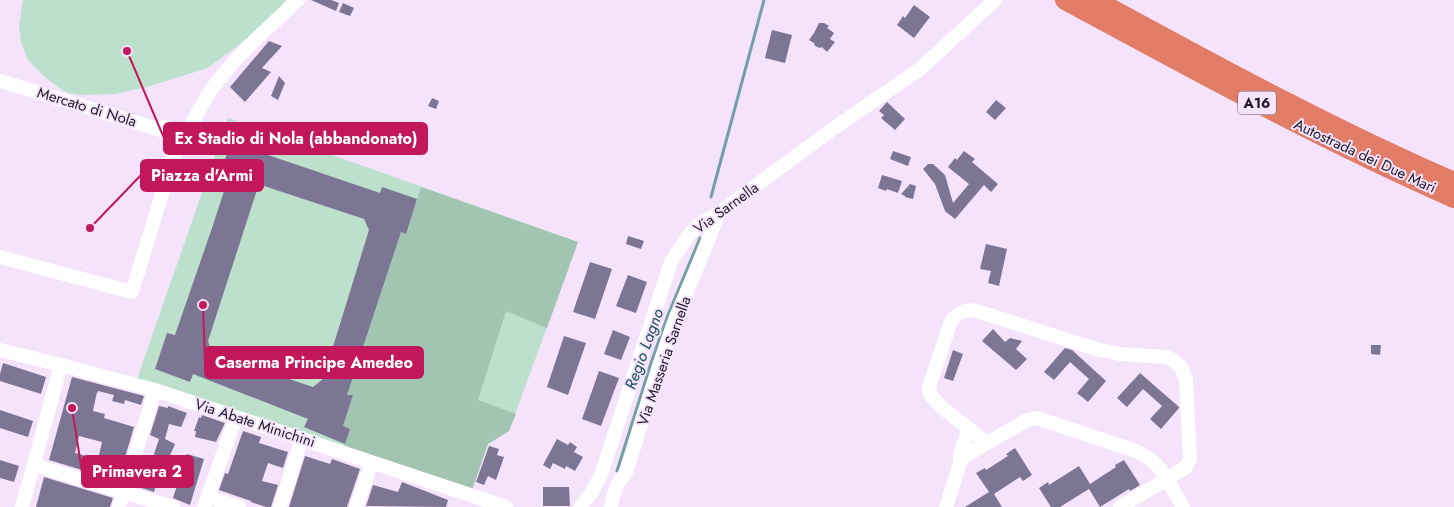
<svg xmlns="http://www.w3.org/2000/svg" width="1454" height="507" font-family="Jost,sans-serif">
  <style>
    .green { fill: #bde0cc }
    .forest { fill: #a2c5b1 }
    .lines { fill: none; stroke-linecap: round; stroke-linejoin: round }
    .stream { stroke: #749fa5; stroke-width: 3 }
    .building { fill: #7c7594; fill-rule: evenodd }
    .minor { stroke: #fff; stroke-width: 14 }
    .highway { stroke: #e17c67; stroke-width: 20 }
    .labels { text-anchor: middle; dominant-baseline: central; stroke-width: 4; stroke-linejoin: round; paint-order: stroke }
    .shield { fill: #f5e3fc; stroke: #615765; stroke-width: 1 }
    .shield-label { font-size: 14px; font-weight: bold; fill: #211b24 }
    .street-label { font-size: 15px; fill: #211b24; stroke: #f5e3fc }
    .water-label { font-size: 16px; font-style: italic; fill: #17545b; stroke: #f5e3fc }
    .leader { fill: none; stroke: #c2185b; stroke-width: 2 }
    .callout-dot { fill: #c2185b; stroke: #f5e3fc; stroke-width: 2 }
    .callout { fill: #c2185b; stroke: #c2185b; stroke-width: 2 }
    .callout-label { font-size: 16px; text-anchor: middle; font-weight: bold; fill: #fff }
  </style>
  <rect width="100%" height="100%" fill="#f5e3fc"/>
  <path class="green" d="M23,0H286L265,25L208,68L147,87L115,94L80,95L68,93L59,88L47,79L28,60L21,42L19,26Z
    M228,118L578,242L509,431L488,444L472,490L137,379Z"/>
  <path class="forest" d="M421,187L578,242L547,328L506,311L478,400L516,414L509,431L488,444L472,490L343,449L350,429L343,426L353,395H347L385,276L401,232L406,234Z"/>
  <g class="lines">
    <path class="stream" d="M711,197L764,0
      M617,471L652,360L668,315L700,238"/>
  </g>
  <path class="building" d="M311,0H331L339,3L336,11Z
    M343,3L354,8L350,16L339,12Z
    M914,5L930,17L914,38L897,25L903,16L905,18Z
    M819,23H824L829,26L827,28L834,33L830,39L835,42L827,52L822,47L820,48L815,46L814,43L809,40L814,33Z
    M772,30L792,35L785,63L765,58Z
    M269,41L282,46L262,68L271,72L245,102L230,87Z
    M279,76L285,83L278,100L271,96Z
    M432,98L439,101L436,109L428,106Z
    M996,100L1006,108L995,120L986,112Z
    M887,102L905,119L895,130L881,118L884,115L879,111Z
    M233,135L245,140L244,144L268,153V155L380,193L382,187L417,199L406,234L401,232L347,395H353L343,426L350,429L345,444L304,427L308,419L193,374L190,382L155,369L167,333L175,335L212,228L228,179L222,177L223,172H221ZM264,186L364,219L369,230L323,379L313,387L212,353L208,341L257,190Z
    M893,151L911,157L908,166L890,159Z
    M964,151L975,159L972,162L998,184L991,192L984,185L955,219L945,211L935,184L923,169L928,164H933L945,175L953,203L969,184L948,167L955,158L957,160Z
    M882,175L902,181L898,193L887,189L886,191L878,188Z
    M910,184L916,186L913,199L905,197V196L901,194Z
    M628,236L644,241L641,249L626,244Z
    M986,244L1007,249L999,286L988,283L991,271L980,269Z
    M590,262L612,269L595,319L573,312Z
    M628,275L647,282L636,313L616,306Z
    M993,329L1005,342L1010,338L1022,341L1016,349L1027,359L1016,370L982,341Z
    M613,330L630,337L621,360L604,354Z
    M564,336L586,343L568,395L547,387Z
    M1371,345H1381L1380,355L1371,354Z
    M1065,348L1072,350L1106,381L1088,402L1077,393L1089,379L1070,362L1054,380L1044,372Z
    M953,350L963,354L953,381L944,378Z
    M3,363L46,377L41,394L0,381V374Z
    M599,371L619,378L601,426L582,419Z
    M1140,373L1179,407V408L1161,429L1150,419L1162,406L1143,389L1127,407L1117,398Z
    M72,377L144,396L141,405L125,400L124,404L112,401L114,395L98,391V393L97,392L93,411L105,414L104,418L134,427L118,481L49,460ZM79,436L102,442L98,459L75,453Z
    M159,406L168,408V406L187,413L181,427L169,424L165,439L175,444L168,460L164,458L154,492L135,486L141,464L150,466L159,439L150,435Z
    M0,410L33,421L28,437L0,428Z
    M202,415L225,423L216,442L195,437L196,431H194L199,417L201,418Z
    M243,431L261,437L259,443L288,452L283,468L268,463L262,481L278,485L271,507H266L251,502V501L219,490L225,473L228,474Z
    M557,439L568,445L570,442L577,447L574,452L583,457L575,471L566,466L565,469L553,463L550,469L543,465Z
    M489,446L499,449L497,455L504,457L496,480L488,476L484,485L476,482Z
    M1015,448L1032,475L1023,481L1020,477L994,494L1002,507H965L989,492L976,473L985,468L986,470L1008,456L1006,454Z
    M187,454L204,459L190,505L173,498Z
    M305,456L330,464L332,459L360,469L347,507H289Z
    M0,460L19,466L14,482L0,478Z
    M1124,460L1140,485L1130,491L1129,489L1100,507L1089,489L1060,507H1051L1039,488L1048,482L1049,485L1079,466L1090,484L1116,467L1115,465Z
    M44,477L113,498L110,507H36Z
    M402,482L448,500L446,507L366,506L373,485L398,492Z
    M543,487H569L570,506H543Z"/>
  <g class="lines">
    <path class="minor" d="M0,81L164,131C172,135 176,139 176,148L132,292L0,257
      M164,127L187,134C194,120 201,106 209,93C233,58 267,29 298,0
      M0,350L61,365L155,390L506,507
      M987,443L940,406L930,394L929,387L951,321C963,307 970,309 986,314L1096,349L1120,354L1166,357L1173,360L1181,367L1186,379L1190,459L1186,467L1167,479L1183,507
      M960,463C958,447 969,440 967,428
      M34,465L173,507
      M208,497L239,507
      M22,507L61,365
      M119,507L155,390
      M204,507L236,417
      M280,507L302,438
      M356,507L372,462
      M580,507L592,492L601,475L671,262L688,236L698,225L718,214L827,133L920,69L995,0
      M611,507C612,499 615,489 619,482C623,477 626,473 628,467C643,417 658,366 676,317C690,283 706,249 718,214
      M946,507L960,463L965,456L1027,420L1037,418L1133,450C1151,458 1157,463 1167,479L1120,507"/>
    <path class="highway" d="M1065,0C1193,69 1320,139 1454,198
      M1095,0C1213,64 1331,129 1454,182"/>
  </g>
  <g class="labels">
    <rect class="shield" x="1238" y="91.5" width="38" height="23" rx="4"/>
    <g class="shield-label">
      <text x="1257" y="103">A16</text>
    </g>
    <g class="street-label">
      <text transform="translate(87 107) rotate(17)">Mercato di Nola</text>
      <text transform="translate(1365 156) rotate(25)">Autostrada dei Due Mari</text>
      <text transform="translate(726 208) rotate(-36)">Via Sarnella</text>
      <text transform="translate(664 361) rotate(-71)">Via Masseria Sarnella</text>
      <text transform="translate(255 423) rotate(18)">Via Abate Minichini</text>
    </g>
    <g class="water-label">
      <text transform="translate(644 349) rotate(-70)">Regio Lagno</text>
    </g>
  </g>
  <path class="leader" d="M127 51L164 138M90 228L141 175M203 305L205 363M72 408L82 472"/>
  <g class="callout-dot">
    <circle cx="127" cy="51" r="5"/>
    <circle cx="90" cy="228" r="5"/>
    <circle cx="203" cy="305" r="5"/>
    <circle cx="72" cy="408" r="5"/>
  </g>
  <g class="callout">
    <rect x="164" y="123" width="263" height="31" rx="5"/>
    <rect x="141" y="160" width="122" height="31" rx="5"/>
    <rect x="205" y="347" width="218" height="31" rx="5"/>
    <rect x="82" y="456" width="111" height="31" rx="5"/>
  </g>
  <g class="callout-label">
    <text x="296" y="144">Ex Stadio di Nola (abbandonato)</text>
    <text x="202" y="181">Piazza d'Armi</text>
    <text x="314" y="368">Caserma Principe Amedeo</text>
    <text x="137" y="477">Primavera 2</text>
  </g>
</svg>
